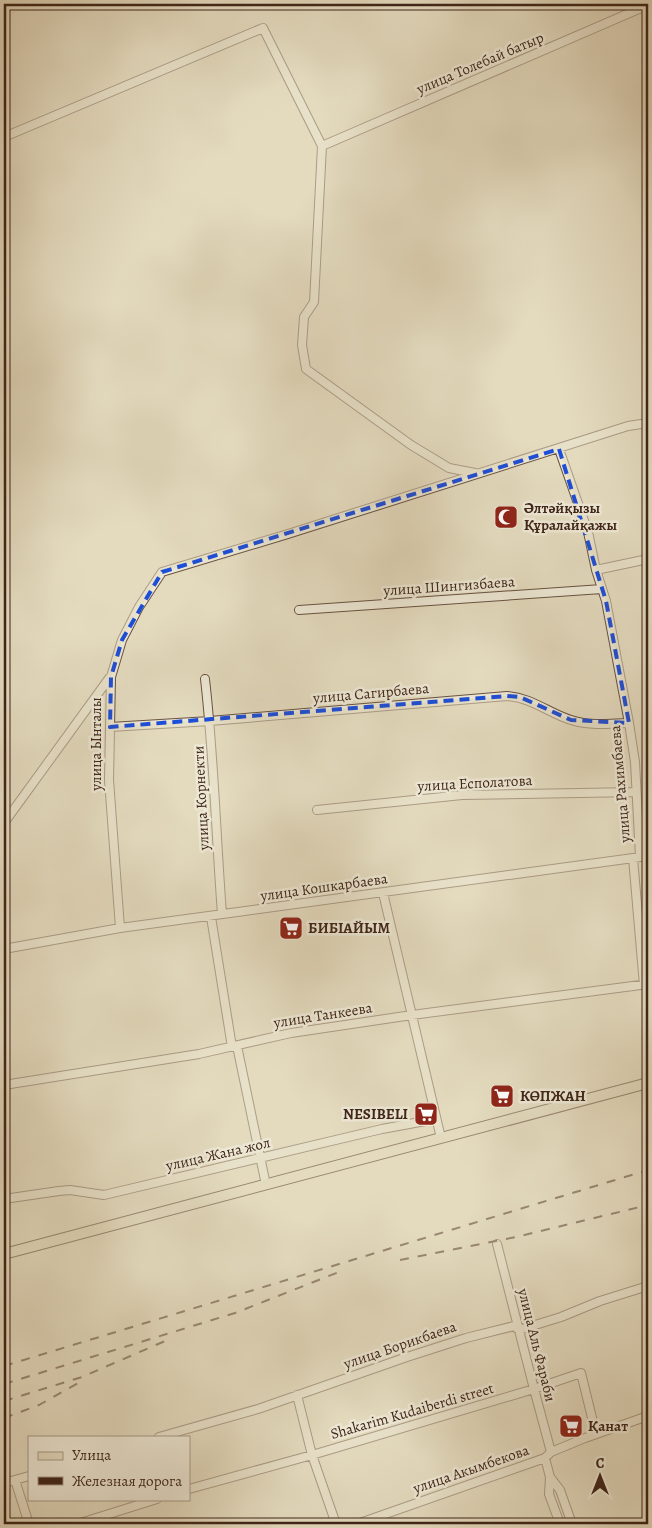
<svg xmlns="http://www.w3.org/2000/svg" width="652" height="1528" font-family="Alegreya,serif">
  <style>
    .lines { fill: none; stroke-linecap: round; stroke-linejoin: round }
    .minor-casing { stroke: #685242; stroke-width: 10 }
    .major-casing { stroke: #3f2518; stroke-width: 12 }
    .minor { stroke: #ede8d5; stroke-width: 8 }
    .major { stroke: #e4dbbf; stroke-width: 10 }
    .rail { stroke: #3f2518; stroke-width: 2; stroke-dasharray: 9 9; stroke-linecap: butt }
    .marked { fill: none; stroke: #1d4ed8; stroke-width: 4; stroke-dasharray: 10 6; stroke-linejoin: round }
    .labels { text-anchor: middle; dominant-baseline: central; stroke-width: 5; stroke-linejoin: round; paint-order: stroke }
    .street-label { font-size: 15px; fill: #3f2518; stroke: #ede8d5 }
    .poi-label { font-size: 15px; font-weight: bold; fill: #3f2518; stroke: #ede8d5; text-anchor: start }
  </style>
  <rect width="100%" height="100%" fill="#e4dbbf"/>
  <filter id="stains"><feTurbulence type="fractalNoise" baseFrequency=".004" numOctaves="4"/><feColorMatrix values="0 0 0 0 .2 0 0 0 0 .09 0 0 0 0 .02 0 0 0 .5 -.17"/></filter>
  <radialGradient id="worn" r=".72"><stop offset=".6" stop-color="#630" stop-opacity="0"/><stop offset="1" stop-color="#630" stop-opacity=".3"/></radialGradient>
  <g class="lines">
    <g class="minor-casing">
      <path id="minor" d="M4,137L263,28L322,146L314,302L304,317L302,345L306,369L411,445L449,468L475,473
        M322,146L648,5
        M559,449L588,532L596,570L606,601L629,723L635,762L640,857
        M596,570L648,559
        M299,610L602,589
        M205,679C214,757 216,836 222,914
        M110,727L210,721L507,696C533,698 548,713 571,720C590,726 610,724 629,723
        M317,810L462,795L636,792
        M4,823L110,677
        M633,858L644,985
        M383,893L441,1138
        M211,917L232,1047
        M120,928L109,780L111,677L122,640L139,607L162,572L288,534L628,426L648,423
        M4,949L120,928L648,856
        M237,1046L266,1185
        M4,1085L199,1054L291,1033L412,1015L648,984
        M4,1199L59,1191L70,1190L104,1195L382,1129L436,1119
        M497,1244L534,1389L551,1452
        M297,1395L312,1455L336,1524
        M159,1437L258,1409L407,1357L466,1338L514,1326L519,1330L561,1317L600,1301L648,1286
        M545,1458L550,1477L560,1490L572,1524
        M550,1477L549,1494L560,1524
        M15,1480L29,1524
        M4,1483L29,1476
        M189,1489L312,1455L534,1389L581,1373L596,1434
        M77,1524L157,1499
        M357,1524L545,1458L551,1452L585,1438L648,1416"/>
    </g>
    <g class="major-casing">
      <path id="major" d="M4,1254L648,1083"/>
    </g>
    <use href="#minor" class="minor"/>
    <use href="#major" class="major"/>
    <path class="rail" d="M400,1260L516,1237L648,1205
      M4,1366L648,1170
      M4,1384L235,1313L344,1270
      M4,1401L82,1377L172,1338
      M4,1418L39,1405L80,1382"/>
  </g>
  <path d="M0 0H652V1528H0ZM559,449L606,601L629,723L571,720L520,697L507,696L110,727L111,677L122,640L162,572Z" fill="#e4dbbf" fill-opacity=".55" fill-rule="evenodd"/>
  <path class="marked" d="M559,449L606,601L629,723L571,720L520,697L507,696L110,727L111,677L122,640L162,572Z"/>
  <defs>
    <g id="mosque-square" transform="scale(1.25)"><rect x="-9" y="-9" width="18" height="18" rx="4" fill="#8f2418" stroke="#ede8d5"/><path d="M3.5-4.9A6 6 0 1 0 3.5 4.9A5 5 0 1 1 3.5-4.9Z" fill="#fff"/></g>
    <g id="supermarket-square" transform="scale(1.25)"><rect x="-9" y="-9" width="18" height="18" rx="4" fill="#8f2418" stroke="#ede8d5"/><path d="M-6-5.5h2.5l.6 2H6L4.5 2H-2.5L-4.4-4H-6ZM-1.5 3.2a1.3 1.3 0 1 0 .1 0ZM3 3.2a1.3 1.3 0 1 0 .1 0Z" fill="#fff"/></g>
  </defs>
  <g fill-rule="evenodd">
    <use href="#mosque-square" x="506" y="517"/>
    <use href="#supermarket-square" x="291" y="928"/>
    <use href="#supermarket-square" x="502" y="1096"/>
    <use href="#supermarket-square" x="426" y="1114"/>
    <use href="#supermarket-square" x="571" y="1426"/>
  </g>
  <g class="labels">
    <g class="street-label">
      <text transform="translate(480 63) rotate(-23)">улица Толебай батыр</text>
      <text transform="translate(449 586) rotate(-4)">улица Шингизбаева</text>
      <text transform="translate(371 693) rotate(-5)">улица Сагирбаева</text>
      <text transform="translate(96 744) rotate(-90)">улица Ынталы</text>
      <text transform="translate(475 783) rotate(-3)">улица Есполатова</text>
      <text transform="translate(620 784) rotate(-95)">улица Рахимбаева</text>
      <text transform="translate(201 798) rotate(-93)">улица Корнекти</text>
      <text transform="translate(324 887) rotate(-8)">улица Кошкарбаева</text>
      <text transform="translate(323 1015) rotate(-9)">улица Танкеева</text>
      <text transform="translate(218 1154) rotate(-13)">улица Жана жол</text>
      <text transform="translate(400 1345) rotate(-19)">улица Борикбаева</text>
      <text transform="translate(537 1345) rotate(76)">улица Аль Фараби</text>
      <text transform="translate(412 1411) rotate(-16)">Shakarim Kudaiberdi street</text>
      <text transform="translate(471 1469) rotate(-19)">улица Акымбекова</text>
    </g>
    <g class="poi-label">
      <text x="524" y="508">Әлтәйқызы<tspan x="524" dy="17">Құралайқажы</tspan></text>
      <text x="308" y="928">БИБІАЙЫМ</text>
      <text x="520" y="1096">КӨПЖАН</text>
      <text x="408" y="1114" text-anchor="end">NESIBELI</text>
      <text x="588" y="1426">Қанат</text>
    </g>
  </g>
  <rect width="652" height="1528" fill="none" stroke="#e4dbbf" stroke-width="20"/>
  <rect x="5" y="5" width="642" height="1518" fill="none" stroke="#3f2518" stroke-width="2.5"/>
  <rect x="10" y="10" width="632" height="1508" fill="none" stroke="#3f2518"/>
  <rect x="28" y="1436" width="162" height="65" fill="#ede8d5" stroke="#a79a89"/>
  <rect x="38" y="1452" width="25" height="8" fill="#e4dbbf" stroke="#a79a89"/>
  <text x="72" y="1460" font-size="15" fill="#3f2518">Улица</text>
  <rect x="38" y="1477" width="25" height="8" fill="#3f2518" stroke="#a79a89"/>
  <text x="72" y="1486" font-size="15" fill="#3f2518">Железная дорога</text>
  <g transform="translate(600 1476)" stroke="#ede8d5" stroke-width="4" paint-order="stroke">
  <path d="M0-4L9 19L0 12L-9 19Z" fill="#3f2518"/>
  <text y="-8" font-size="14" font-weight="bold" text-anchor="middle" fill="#3f2518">С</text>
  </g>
  <rect width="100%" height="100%" filter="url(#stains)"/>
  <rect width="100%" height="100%" fill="url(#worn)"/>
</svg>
